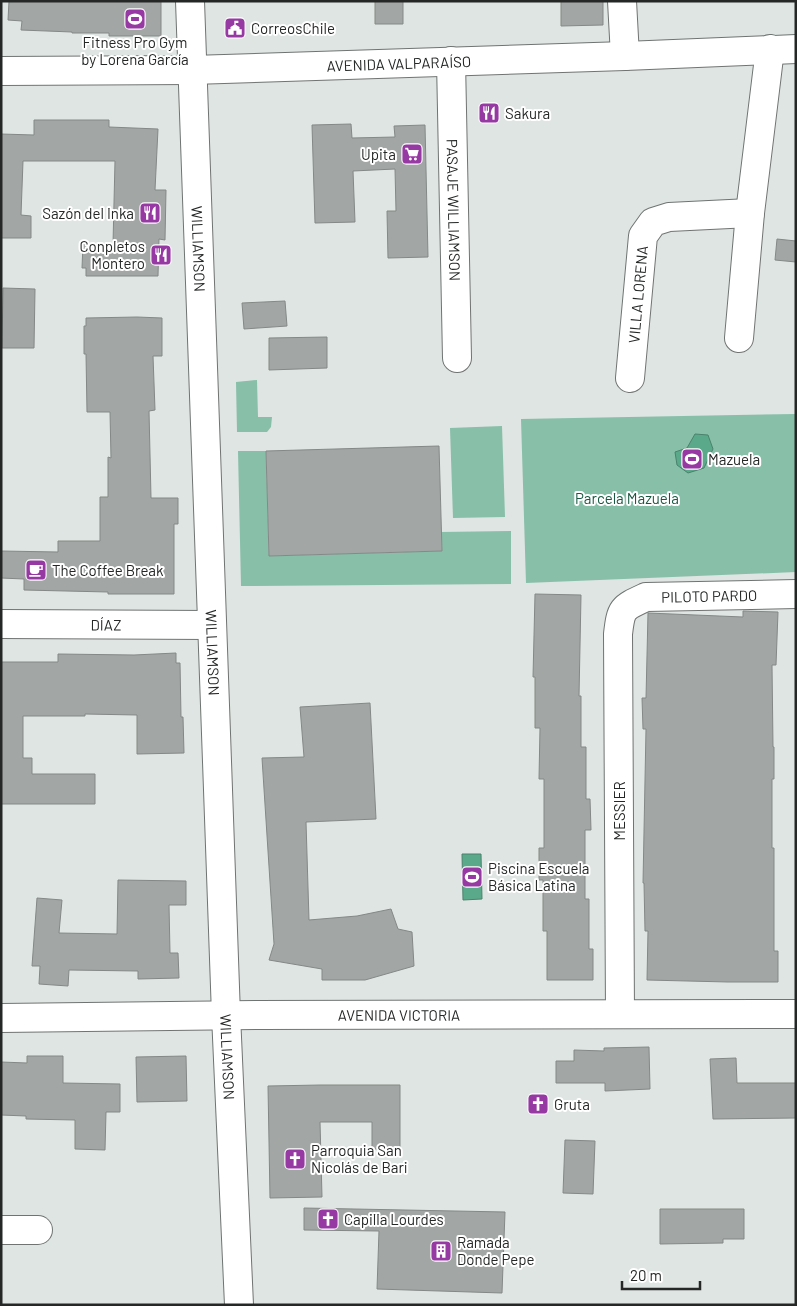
<svg xmlns="http://www.w3.org/2000/svg" width="797" height="1306" font-family="Barlow,sans-serif">
  <style>
    .green { fill: #88bfa9 }
    .water { fill: #5ba98b; stroke: #4b826d }
    .building { fill: #a2a7a5; stroke: #848987 }
    .lines { fill: none; stroke-linecap: round; stroke-linejoin: round }
    .street-casing { stroke: #6f7472; stroke-width: 30 }
    .secondary-casing { stroke: #6f7472; stroke-width: 30 }
    .primary-casing { stroke: #6f7472; stroke-width: 30 }
    .street { stroke: #fff; stroke-width: 28 }
    .secondary { stroke: #fff; stroke-width: 28 }
    .primary { stroke: #fff; stroke-width: 28 }
    .labels { text-anchor: middle; dominant-baseline: central; stroke-width: 4; stroke-linejoin: round; paint-order: stroke }
    .poi-label { font-size: 15px; fill: #252726; stroke: #fff; text-anchor: start }
    .street-label { font-size: 15px; fill: #252726; stroke: #fff }
    .park-label { font-size: 15px; fill: #195743; stroke: #fff }
  </style>
  <rect width="100%" height="100%" fill="#dfe5e2"/>
  <path class="green" d="M257,380L258,417H272L271,427L267,432H237L236,382Z
    M796,414V572L526,583L521,419Z
    M502,426L505,517L453,518L450,428Z
    M238,451H266L269,556L442,551L441,532L511,531V584L241,586Z"/>
  <path class="water" d="M695,434L708,435L713,449L704,468L688,473L677,465L675,452L687,448Z
    M462,854H481L482,899L463,900Z"/>
  <path class="building" d="M9,1H161V36H109V33H72V32L21,30L22,21L8,20Z
    M375,1H403V24H375Z
    M561,1H603V25L561,26Z
    M34,120H109V127L158,129L155,190H166L165,240L159,239L158,276H86V268H82L83,244H113L115,161H23L21,215L31,216V238H1V134L34,135Z
    M351,124L352,138L395,137L394,126L425,125L428,257L388,258L387,211H396L395,169L353,171L355,222L315,223L312,125Z
    M777,239L796,241V262L775,260Z
    M3,288L35,289L34,348H2Z
    M285,301L287,326L244,329L242,303Z
    M137,317L162,318V356H153L155,410L149,411L151,498H178V524H174V594H108V592L24,590V579L1,578V551L58,552V541H100V497H108V457L111,458L110,412H87L86,354H84V326H86V318Z
    M327,337V368L269,370V338Z
    M439,446L442,551L269,556L266,451Z
    M535,594L581,595L579,696H581V747H586V799H590L591,830H585V899H589V949H593V980H547V931H543V880H539V848H544V779H539L540,728H535V677H533Z
    M743,611L778,612L776,665H772L773,747H774V779H772V848H774V951H778V982H728L647,980L648,931H645L644,883H643L646,729H643L642,698H646L648,613L743,617Z
    M176,653V663H180L181,717H183L184,753L137,754V715L85,714V716H23V758H32V774H95V804H1V662H58V654L134,655Z
    M370,703L376,819L306,822L309,920L357,916L391,909L398,929L412,932L414,966L365,980H322V969L269,960L274,944L262,758L304,757L300,707Z
    M118,880L186,881V905H169L170,953H178L179,978L138,979V971L69,970L68,986L39,984L40,966H32L37,898L62,900L59,933L117,934Z
    M649,1047L650,1089L605,1091V1083H556V1061H574V1050L604,1051V1048Z
    M27,1056H63V1083L120,1084V1112H106L105,1150L75,1149V1120L26,1119V1116L1,1115V1062L27,1063Z
    M186,1056L187,1101L137,1102L136,1057Z
    M736,1058L737,1083H796V1118L713,1119L710,1059Z
    M320,1085H400V1149H372V1122H320L322,1197L270,1198L268,1086Z
    M565,1140L595,1141L593,1194L563,1193Z
    M304,1208L505,1212L502,1293L377,1289L379,1231L304,1230Z
    M660,1209H744V1239H723V1243L660,1244Z"/>
  <g class="lines">
    <g class="street-casing">
      <g id="street">
        <path id="s1" d="M451,61L457,358"/>
        <path d="M739,338L750,213L770,49"/>
        <path id="s2" d="M630,378L643,236L653,222L669,217L750,213"/>
        <path id="s3" d="M620,1014L618,634C621,608 622,608 646,597L796,594"/>
        <path id="s4" d="M226,1015L239,1305"/>
        <path d="M1,1230H38"/>
      </g>
    </g>
    <g class="secondary-casing">
      <g id="secondary">
        <path id="s5" d="M190,1L226,1015"/>
        <path d="M622,1L625,56"/>
        <path id="s6" d="M1,624L212,625"/>
        <path id="s7" d="M1,1018L255,1015L796,1014"/>
      </g>
    </g>
    <g class="primary-casing">
      <g id="primary">
        <path id="s8" d="M1,71L192,70L625,56L796,49"/>
      </g>
    </g>
    <use href="#street" class="street"/>
    <use href="#secondary" class="secondary"/>
    <use href="#primary" class="primary"/>
  </g>
  <defs>
    <g id="stadium-square" transform="scale(1.125)"><rect x="-9" y="-9" width="18" height="18" rx="4" fill="#9739a2" stroke="#fff"/><path d="M0-5a6.5 5 0 1 0 0 10a6.5 5 0 1 0 0-10ZM-3.5-1.8h7v3.6h-7Z" fill="#fff"/></g>
    <g id="civic-square" transform="scale(1.125)"><rect x="-9" y="-9" width="18" height="18" rx="4" fill="#9739a2" stroke="#fff"/><path d="M-.6-6.5H3V-4.5H.6V-3L4-1V1h2V6H-6V1h2V-1L-.6-3ZM-1.2 2.5V6h2.4V2.5Z" fill="#fff"/></g>
    <g id="restaurant-square" transform="scale(1.125)"><rect x="-9" y="-9" width="18" height="18" rx="4" fill="#9739a2" stroke="#fff"/><path d="M-5-6h1v4h1v-4h1v4h1v-4h1v5L-1.5 .5V6h-2V.5L-5-1ZM5-6V6H3V1.5H1.5Q1.5-4 5-6Z" fill="#fff"/></g>
    <g id="supermarket-square" transform="scale(1.125)"><rect x="-9" y="-9" width="18" height="18" rx="4" fill="#9739a2" stroke="#fff"/><path d="M-6-5.5h2.5l.6 2H6L4.5 2H-2.5L-4.4-4H-6ZM-1.5 3.2a1.3 1.3 0 1 0 .1 0ZM3 3.2a1.3 1.3 0 1 0 .1 0Z" fill="#fff"/></g>
    <g id="cafe-square" transform="scale(1.125)"><rect x="-9" y="-9" width="18" height="18" rx="4" fill="#9739a2" stroke="#fff"/><path d="M-5.5-4.5H6V0H3Q3 3.5 0 3.5H-2.5Q-5.5 3.5-5.5 0ZM3-3.2v2h1.7v-2ZM-6 4.5H4V6H-6Z" fill="#fff"/></g>
    <g id="church-square" transform="scale(1.125)"><rect x="-9" y="-9" width="18" height="18" rx="4" fill="#9739a2" stroke="#fff"/><path d="M-1.2-6h2.4v3.5h3.3v2.4h-3.3V6h-2.4V-.1h-3.3v-2.4h3.3Z" fill="#fff"/></g>
    <g id="building-square" transform="scale(1.125)"><rect x="-9" y="-9" width="18" height="18" rx="4" fill="#9739a2" stroke="#fff"/><path d="M-4-6H4V6H1V3H-1V6H-4ZM-2.5-4.3h1.7v1.8h-1.7ZM.8-4.3h1.7v1.8H.8ZM-2.5-1h1.7V.8h-1.7ZM.8-1h1.7V.8H.8Z" fill="#fff"/></g>
  </defs>
  <g fill-rule="evenodd">
    <use href="#stadium-square" x="135" y="19"/>
    <use href="#civic-square" x="235" y="28"/>
    <use href="#restaurant-square" x="489" y="113"/>
    <use href="#supermarket-square" x="412" y="154"/>
    <use href="#restaurant-square" x="150" y="213"/>
    <use href="#restaurant-square" x="161" y="255"/>
    <use href="#stadium-square" x="692" y="459"/>
    <use href="#cafe-square" x="36" y="570"/>
    <use href="#stadium-square" x="472" y="877"/>
    <use href="#church-square" x="538" y="1104"/>
    <use href="#church-square" x="295" y="1159"/>
    <use href="#church-square" x="328" y="1219"/>
    <use href="#building-square" x="441" y="1251"/>
  </g>
  <g class="labels">
    <g class="poi-label">
      <text x="251" y="28">CorreosChile</text>
      <text x="135" y="42" text-anchor="middle">Fitness Pro Gym<tspan x="135" dy="17">by Lorena García</tspan></text>
      <text x="505" y="113">Sakura</text>
      <text x="396" y="154" text-anchor="end">Upita</text>
      <text x="134" y="213" text-anchor="end">Sazón del Inka</text>
      <text x="145" y="246" text-anchor="end">Conpletos<tspan x="145" dy="17">Montero</tspan></text>
      <text x="708" y="459">Mazuela</text>
      <text x="52" y="570">The Coffee Break</text>
      <text x="488" y="868">Piscina Escuela<tspan x="488" dy="17">Básica Latina</tspan></text>
      <text x="554" y="1104">Gruta</text>
      <text x="311" y="1150">Parroquia San<tspan x="311" dy="17">Nicolás de Bari</tspan></text>
      <text x="344" y="1219">Capilla Lourdes</text>
      <text x="457" y="1242">Ramada<tspan x="457" dy="17">Donde Pepe</tspan></text>
    </g>
    <g class="street-label">
      <text stroke="none"><textPath href="#s8" startOffset="398">AVENIDA VALPARAÍSO</textPath></text>
      <text stroke="none"><textPath href="#s1" startOffset="149">PASAJE WILLIAMSON</textPath></text>
      <text stroke="none"><textPath href="#s5" startOffset="248">WILLIAMSON</textPath></text>
      <text stroke="none"><textPath href="#s2" startOffset="84">VILLA LORENA</textPath></text>
      <text stroke="none"><textPath href="#s3" startOffset="494">PILOTO PARDO</textPath></text>
      <text stroke="none"><textPath href="#s6" startOffset="105">DÍAZ</textPath></text>
      <text stroke="none"><textPath href="#s5" startOffset="652">WILLIAMSON</textPath></text>
      <text transform="translate(619 811) rotate(-90)">MESSIER</text>
      <text stroke="none"><textPath href="#s7" startOffset="398">AVENIDA VICTORIA</textPath></text>
      <text stroke="none"><textPath href="#s4" startOffset="42">WILLIAMSON</textPath></text>
    </g>
    <g class="park-label">
      <text x="627" y="498">Parcela Mazuela</text>
    </g>
  </g>
  <rect width="797" height="1306" fill="none" stroke="#252726" stroke-width="5"/>
  <path d="M622 1281v8h78v-8" fill="none" stroke="#252726" stroke-width="2.5"/>
  <text x="630" y="1281" font-size="15" fill="#252726" stroke="#ffffff" stroke-width="4" paint-order="stroke">20 m</text>
</svg>
